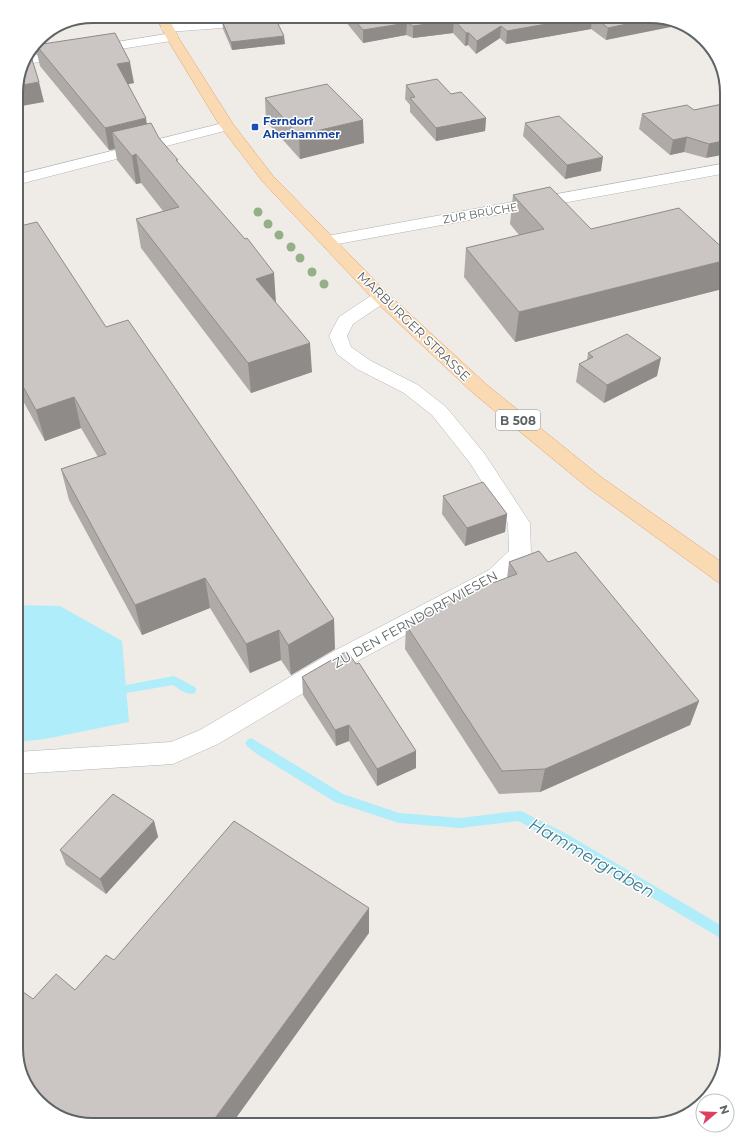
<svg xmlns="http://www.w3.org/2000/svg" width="743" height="1141" font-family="Montserrat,sans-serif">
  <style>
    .water { fill: #aeedf9 }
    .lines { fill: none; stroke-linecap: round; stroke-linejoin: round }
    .stream { fill: #aeedf9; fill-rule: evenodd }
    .minor-casing { stroke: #b2b6b8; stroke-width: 1 }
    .major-casing { stroke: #e7a169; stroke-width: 1 }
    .minor { fill: #fff; fill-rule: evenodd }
    .major { fill: #f9dab3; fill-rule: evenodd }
    .tree { fill: #95b089 }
    .wall { fill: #afaaa8 }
    .shaded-wall { fill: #8e8b88 }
    .building { fill: #cbc6c3; stroke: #8e8b88 }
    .transit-dot { fill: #1a4fb4; stroke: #fff; stroke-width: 1.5 }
    .labels { text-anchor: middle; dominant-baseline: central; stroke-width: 3; stroke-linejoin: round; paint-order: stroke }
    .far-transit-label { font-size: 11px; font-weight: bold; fill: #164399; stroke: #fff; text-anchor: start }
    .far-street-label { font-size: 11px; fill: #5e6466; stroke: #fff }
    .shield { fill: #fff; stroke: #8e9294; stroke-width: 1 }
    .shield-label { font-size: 12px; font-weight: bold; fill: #5e6466 }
    .street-label { font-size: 13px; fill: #5e6466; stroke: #fff }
    .near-water-label { font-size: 17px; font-style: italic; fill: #417e90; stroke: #fff }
    .rim { fill: none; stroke: #5e6466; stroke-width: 2 }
  </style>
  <rect width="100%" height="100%" fill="#efebe7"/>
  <path class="water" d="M16,605L60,606L122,641L129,722L45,739L16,742Z"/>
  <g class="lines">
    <path class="stream" d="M174,676L195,687L196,690L195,693C187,696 179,689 173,685L126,693L122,692L121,689L122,686L126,685Z
      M251,738L343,794L399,813L460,818L519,811L523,812L565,833L727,929V942L557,841L518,821L460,828L399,823L335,802L257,754L247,746L245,743L247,740Z"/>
    <g class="minor-casing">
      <path id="minor" d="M280,16H339L337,19L333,20L167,32L163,31L161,28L163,25L167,24Z
        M172,33L177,34L178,37L177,40L27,64L31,56Z
        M227,122L232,123L234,126L232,129L16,185V175Z
        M727,163V173L327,246L321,244L319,241L321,238L327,236Z
        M381,292L387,293L390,297L387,301L353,324L347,336L351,347L371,361L418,385L446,407L484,453L530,523L531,554L528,560L505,582L350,665L218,744L173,764L16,774V752L171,742L200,730L334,651L489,570L509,551L508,523L470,463L432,415L404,393L357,369L337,354L329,336L339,317L375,293Z"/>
    </g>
    <g class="major-casing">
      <path id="major" d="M156,16H168L178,37L233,124L273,176L387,293L487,385L601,477L727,566V585L719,583L587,487L473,393L375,301L263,182L220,126L166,37Z"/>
    </g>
    <use href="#minor" class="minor"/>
    <use href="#major" class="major"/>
  </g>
  <g class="tree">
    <circle cx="258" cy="212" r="4.5"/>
    <circle cx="268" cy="224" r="4.5"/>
    <circle cx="279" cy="235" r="4.5"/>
    <circle cx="291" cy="247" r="4.5"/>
    <circle cx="300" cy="258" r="4.5"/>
    <circle cx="312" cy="272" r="4.5"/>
    <circle cx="324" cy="284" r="4.5"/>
  </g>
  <path class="wall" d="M217,16H258L219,19Z
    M341,16H655L606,40L591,29L506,44L500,38L476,54L468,45L465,46L453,33L413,38L406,35L363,43Z
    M222,21L285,44L232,50L223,29Z
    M35,45L134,83L128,84L147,124L159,138L178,163L276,303L312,372L251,393L141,248L136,219L163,211L141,183L136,184L117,160L115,149L109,150L40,66Z
    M406,85L451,94L486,118L485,131L436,141L410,112V105L405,99Z
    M265,98L364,143L300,159L266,121Z
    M727,103L706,158L684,152L670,155L639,129L642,114L694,110Z
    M525,123L601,171L565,179L523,136Z
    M513,195L591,229L727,252V286L726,288L515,342L464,277L466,248L519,235L510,224Z
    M16,227L106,327L335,649L291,675L281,660L250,673L210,608L142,635L69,500L61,469L98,457L81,428L45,441L16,388Z
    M588,353L657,376L604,403L576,382L579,364L587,360Z
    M443,496L507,514L505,532L465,546L442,514Z
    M509,562H548L699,701L690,725L540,792L499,794L405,649L406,625L507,578Z
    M302,677L416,751V768L377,786L349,741L336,746L303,695Z
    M154,821L158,837L106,894L66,865L60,850Z"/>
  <path class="shaded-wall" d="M592,16L591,29L506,44L507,31Z
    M659,17L681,25L606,40L608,28Z
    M454,20L453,33L413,38V26Z
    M407,23L406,35L363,43V30Z
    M501,26L500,38L476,54L477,41Z
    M466,33H469L468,45L465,46Z
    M284,36L285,44L232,50L231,42Z
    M130,62L134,83L120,86L117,64Z
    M39,82L44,102L16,107V88L17,86Z
    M146,118L149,140L112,132L115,149L109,150L105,128Z
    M486,118L485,131L436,141V128Z
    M363,120L364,143L300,159L299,135Z
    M727,134V154L706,158L709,144Z
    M687,137L684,152L670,155L673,140Z
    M136,154L141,183L136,184L132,156Z
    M603,157L601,171L565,179L567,165Z
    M727,260V286L726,288L515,342L519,312Z
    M274,273L276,303L256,279Z
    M310,343L312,372L251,393L248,363Z
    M661,358L657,376L604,403L607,385Z
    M74,397L81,428L45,441L36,410Z
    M507,514L505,532L465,546L467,528Z
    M205,578L210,608L142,635L135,605Z
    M334,619L335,649L291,675L288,645Z
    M279,630L281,660L250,673L246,644Z
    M699,701L690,725L540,792L545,769Z
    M349,725V741L336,746L335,730Z
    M416,751V768L377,786V769Z
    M154,821L158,837L106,894L100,879Z
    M369,908V933L231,1125H210Z"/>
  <path class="building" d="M351,16H592L507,31L501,26L477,41L469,33H466L454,20L413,26L407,23L363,30Z
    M593,16H655L659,17L608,28Z
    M275,18L284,36L231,42L222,21Z
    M115,33L130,62L117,64L146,118L105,128L36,45Z
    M31,56L39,82L17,86Z
    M437,79L451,94L461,92L486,118L436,128L410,98L415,97L406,85Z
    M327,84L363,120L299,135L265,98Z
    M727,103V140L709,144L687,137L673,140L642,114L687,105L694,110Z
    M559,116L603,157L567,165L525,123Z
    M151,123L159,138L178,160H176L245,239L247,238L274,273L256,279L310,343L248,363L136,219L179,207L136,154L132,156L112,132Z
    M550,187L591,229L679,208L727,252V260L519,312L466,248L544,229L513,195Z
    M37,222L106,327L128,320L334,619L288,645L279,630L246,644L205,578L135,605L61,469L106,454L74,397L36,410L16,374V227Z
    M627,334L661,358L607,385L579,364L593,357L588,353Z
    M483,482L507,514L467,528L443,496Z
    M539,551L548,562L576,552L699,701L545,769L502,771L406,625L460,595L517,574L509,562Z
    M347,651L356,664L359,663L416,751L377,769L349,725L335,730L302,677Z
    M113,794L154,821L100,879L60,850Z
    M234,821L369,908L210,1125H88L54,1115L26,1086L16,1048V987L33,999L56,974L75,990L106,955L114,960Z"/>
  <rect class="transit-dot" x="251" y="123" width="8" height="8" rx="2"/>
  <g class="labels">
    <g class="far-transit-label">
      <text x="263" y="121">Ferndorf<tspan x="263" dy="13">Aherhammer</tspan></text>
    </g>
    <g class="far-street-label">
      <text transform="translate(480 213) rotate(-10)">ZUR BRÜCHE</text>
    </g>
    <rect class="shield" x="496" y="410" width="44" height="20" rx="3"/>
    <g class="shield-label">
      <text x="518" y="420">B 508</text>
    </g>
    <g class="street-label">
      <text transform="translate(414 326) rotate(44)">MARBURGER STRASSE</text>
      <text transform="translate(415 619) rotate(-29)">ZU DEN FERNDORFWIESEN</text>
    </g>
    <g class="near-water-label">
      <text transform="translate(592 858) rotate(30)">Hammergraben</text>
    </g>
  </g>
  <path d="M0 0H743V1141H0ZM93 23H650A70 70 0 0 1 720 93V1048A70 70 0 0 1 650 1118H93A70 70 0 0 1 23 1048V93A70 70 0 0 1 93 23Z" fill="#fff" fill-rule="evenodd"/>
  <path class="rim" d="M93 23H650A70 70 0 0 1 720 93V1048A70 70 0 0 1 650 1118H93A70 70 0 0 1 23 1048V93A70 70 0 0 1 93 23Z"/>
  <g transform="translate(715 1113) rotate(71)"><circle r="19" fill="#ffffff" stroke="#bfc1c2"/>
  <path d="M0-3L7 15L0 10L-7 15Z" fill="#dc405f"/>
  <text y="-6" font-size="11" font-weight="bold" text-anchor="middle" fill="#5e6466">N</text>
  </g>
</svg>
